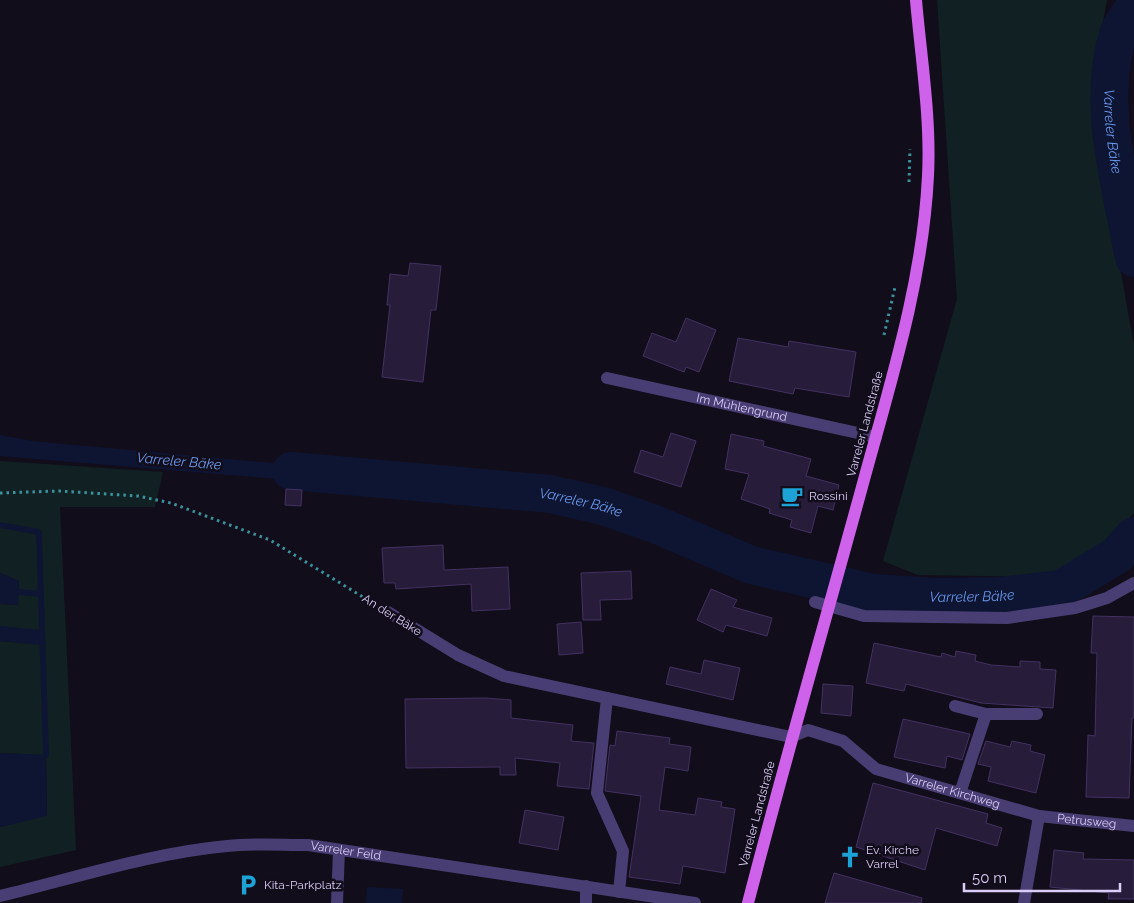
<svg xmlns="http://www.w3.org/2000/svg" width="1134" height="903" font-family="Raleway,sans-serif">
  <style>
    .green { fill: #112123 }
    .water { fill: #0e1533 }
    .lines { fill: none; stroke-linecap: round; stroke-linejoin: round }
    .stream { stroke: #0e1533; stroke-width: 6 }
    .river { stroke: #0e1533; stroke-width: 38 }
    .building { fill: #271c39; stroke: #433162 }
    .path { stroke: #3b939e; stroke-width: 3; stroke-dasharray: 2.5 4; stroke-linecap: butt }
    .minor { stroke: #493e73; stroke-width: 12 }
    .major { stroke: #cf62ea; stroke-width: 12 }
    .labels { text-anchor: middle; dominant-baseline: central; stroke-width: 5; stroke-linejoin: round; paint-order: stroke }
    .street-label { font-size: 12px; fill: #dacdf8; stroke: #120d1a }
    .poi-label { font-size: 12px; fill: #dacdf8; stroke: #120d1a; text-anchor: start }
    .water-label { font-size: 14px; font-style: italic; fill: #6998eb; stroke: #120d1a }
  </style>
  <rect width="100%" height="100%" fill="#120d1a"/>
  <path class="green" d="M937,0H1107L1092,80L1103,174L1134,345V513L1094,555L1046,577L918,575L883,561L957,299Z
    M0,461L163,472L155,507H60L76,850L0,867V827L47,815L46,755L0,753V641L42,645V631L0,626V604L18,605L19,581L0,573Z"/>
  <path class="water" d="M0,435L32,441L327,468L342,475L327,483L0,456Z
    M0,573L19,581L18,605L0,604Z
    M0,626L42,630V645L0,641Z
    M0,753L46,755L47,816L0,827Z
    M367,887L403,889L402,903H366Z"/>
  <g class="lines">
    <path class="stream" d="M0,525L39,532L46,755
      M19,592L41,594"/>
    <g class="river">
      <path id="s1" d="M1134,8C1129,16 1121,25 1118,34C1096,107 1121,185 1134,258"/>
      <path id="s2" d="M291,471L550,494L603,506L655,524L751,565L873,593L937,597L999,596L1061,589L1117,555L1134,536"/>
    </g>
  </g>
  <path class="building" d="M410,263L441,266L436,310H431L423,382L382,377L390,305H387L390,274L408,276Z
    M686,318L716,330L699,372L686,367L684,372L643,356L652,333L676,342Z
    M738,338L788,347L789,341L856,352L849,397L795,388L793,394L729,381Z
    M671,433L696,441L681,487L634,472L641,450L663,457Z
    M731,434L764,441L763,446L811,459L806,476L839,485L833,510L818,506L811,533L790,527L792,520L769,513L770,509L741,499L749,474L725,469Z
    M286,489L302,490L301,506L285,505Z
    M443,545L444,570L508,567L510,609L472,611L471,584L396,589L395,583H384L382,548Z
    M631,571L632,599L600,600L601,620H583L581,573Z
    M711,589L737,600L733,607L772,618L767,636L726,625L723,632L697,620Z
    M1093,616L1134,617V718H1132L1129,798L1086,797L1088,735L1095,736L1097,653H1091Z
    M581,622L583,653L559,655L557,624Z
    M874,643L941,657L942,653L955,657L956,651L976,655L975,661L991,665L1020,667V661L1040,662V669L1056,670L1053,708L981,703L906,684L904,691L866,683Z
    M704,660L740,668L733,700L666,684L670,667L701,674Z
    M823,684L853,686L851,716L821,713Z
    M486,698L511,700V718L573,725L571,741L594,743L589,789L557,786L560,763L515,758L516,775H500V767L406,768L405,699Z
    M903,719L970,734L962,760L947,756L945,768L894,757Z
    M617,731L670,738L669,744L691,747L688,771L665,767L659,810L695,815L698,798L722,802L721,807L735,809L725,873L683,866L680,884L629,877L641,796L605,791L610,745L615,746Z
    M986,741L1010,747L1012,741L1031,745L1030,751L1045,755L1036,793L988,781L991,767L978,764Z
    M873,783L988,814L986,823L1002,828L997,846L936,828L925,870L856,847Z
    M525,810L564,817L558,850L519,843Z
    M1054,850L1084,853L1083,859L1134,860V899H1108L1109,893L1050,887Z
    M834,873L922,898L921,903H825Z"/>
  <g class="lines">
    <path class="path" d="M909,182L910,149
      M884,335L895,287
      M0,493L59,491L138,496L171,503L270,540L376,605"/>
    <g class="minor">
      <path id="s3" d="M607,378L876,437"/>
      <path d="M815,602L864,616L1007,618L1075,608L1107,598L1134,583"/>
      <path id="s4" d="M388,612L458,655L504,676L791,737L808,730L843,741L876,769L1039,816L1024,903"/>
      <path d="M607,698L597,793L623,851L619,892"/>
      <path d="M955,706L986,714"/>
      <path d="M960,793L986,714H1037"/>
      <path id="s5" d="M1039,816L1134,826"/>
      <path d="M586,886V903"/>
      <path id="s6" d="M0,896C75,878 151,853 227,846C254,843 281,845 308,845L695,903"/>
      <path d="M337,903L339,850"/>
    </g>
    <path class="major" d="M748,903C785,760 826,619 865,476C892,378 923,279 928,176C931,118 921,58 916,0"/>
  </g>
  <defs>
    <g id="cafe-bare" transform="scale(1.725)"><path d="M-5.5-4.5H6V0H3Q3 3.5 0 3.5H-2.5Q-5.5 3.5-5.5 0ZM3-3.2v2h1.7v-2ZM-6 4.5H4V6H-6Z" fill="#1ca2d5" stroke="#120d1a" stroke-width="2.5" paint-order="stroke"/></g>
    <g id="church-bare" transform="scale(1.725)"><path d="M-1.2-6h2.4v3.5h3.3v2.4h-3.3V6h-2.4V-.1h-3.3v-2.4h3.3Z" fill="#1ca2d5" stroke="#120d1a" stroke-width="2.5" paint-order="stroke"/></g>
    <g id="parking-bare" transform="scale(1.725)"><path d="M-3.5-5.5H1a3.5 3.5 0 0 1 0 7H-1V5.5H-3.5ZM-1-3.4V-.6H.8a1.4 1.4 0 0 0 0-2.8Z" fill="#1ca2d5" stroke="#120d1a" stroke-width="2.5" paint-order="stroke"/></g>
  </defs>
  <g fill-rule="evenodd">
    <use href="#cafe-bare" x="792" y="496"/>
    <use href="#church-bare" x="850" y="857"/>
    <use href="#parking-bare" x="248" y="885"/>
  </g>
  <g class="labels">
    <g class="street-label">
      <text stroke="none"><textPath href="#s3" startOffset="138">Im Mühlengrund</textPath></text>
      <text transform="translate(865 424) rotate(-75)">Varreler Landstraße</text>
      <text transform="translate(392 615) rotate(32)">An der Bäke</text>
      <text stroke="none"><textPath href="#s4" startOffset="604">Varreler Kirchweg</textPath></text>
      <text transform="translate(757 814) rotate(-75)">Varreler Landstraße</text>
      <text stroke="none"><textPath href="#s5" startOffset="48">Petrusweg</textPath></text>
      <text stroke="none"><textPath href="#s6" startOffset="352">Varreler Feld</textPath></text>
    </g>
    <g class="poi-label">
      <text x="809" y="496">Rossini</text>
      <text x="866" y="850">Ev. Kirche<tspan x="866" dy="14">Varrel</tspan></text>
      <text x="264" y="885">Kita-Parkplatz</text>
    </g>
    <g class="water-label">
      <text stroke="none"><textPath href="#s1" startOffset="129">Varreler Bäke</textPath></text>
      <text transform="translate(179 461) rotate(5)">Varreler Bäke</text>
      <text stroke="none"><textPath href="#s2" startOffset="292">Varreler Bäke</textPath></text>
      <text stroke="none"><textPath href="#s2" startOffset="698">Varreler Bäke</textPath></text>
    </g>
  </g>
  <path d="M964 883v8h156v-8" fill="none" stroke="#dacdf8" stroke-width="2.5"/>
  <text x="972" y="883" font-size="15" fill="#dacdf8" stroke="#120d1a" stroke-width="4" paint-order="stroke">50 m</text>
</svg>
